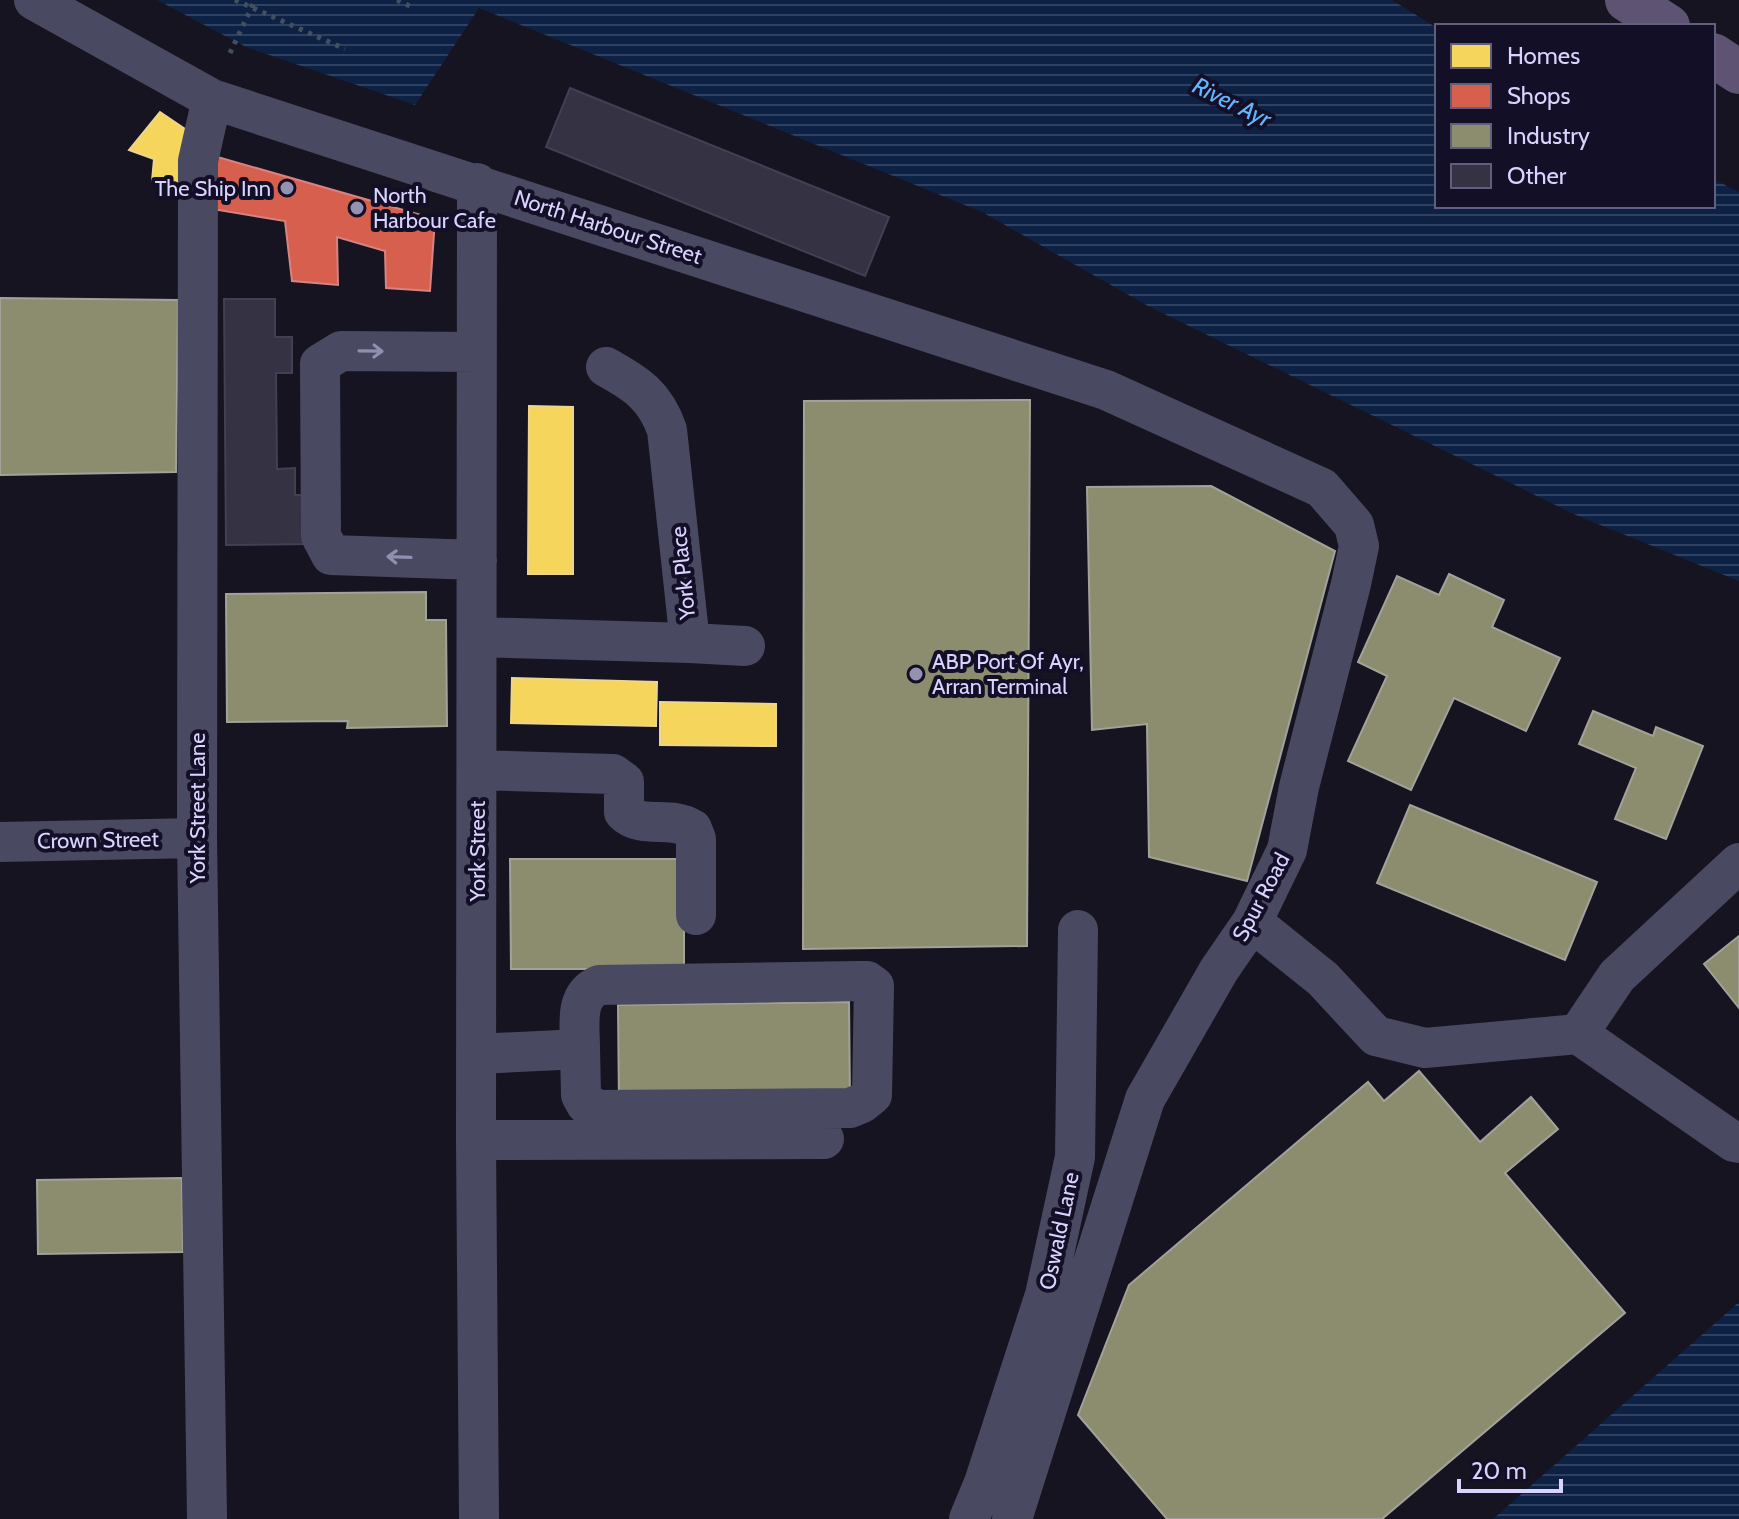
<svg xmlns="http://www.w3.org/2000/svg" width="1739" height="1519" font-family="Cabin,sans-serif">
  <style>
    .water { fill: url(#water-rules) }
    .homes { fill: #f6d55c; stroke: #edd58d; stroke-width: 2 }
    .shops { fill: #d6604d; stroke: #d78382; stroke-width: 2 }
    .industry { fill: #8c8c6e; stroke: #a3a29a; stroke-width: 2 }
    .building { fill: #343243; stroke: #433f54; stroke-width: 2 }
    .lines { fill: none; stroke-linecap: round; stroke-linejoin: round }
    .path { stroke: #44505f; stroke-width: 5; stroke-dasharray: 4 6; stroke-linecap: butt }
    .minor { stroke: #4a4962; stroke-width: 40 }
    .major { stroke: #5e5373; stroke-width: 44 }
    .oneway { stroke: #928eb0 }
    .poi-dot { fill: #9591b1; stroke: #130f26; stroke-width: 3 }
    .labels { text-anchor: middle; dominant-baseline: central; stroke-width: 8; stroke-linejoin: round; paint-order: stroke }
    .poi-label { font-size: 22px; fill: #d9d4ff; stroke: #130f26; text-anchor: start }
    .street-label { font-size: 22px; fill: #d9d4ff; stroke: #130f26 }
    .water-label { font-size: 24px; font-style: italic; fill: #62b6ff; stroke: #130f26 }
  </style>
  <defs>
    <pattern id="water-rules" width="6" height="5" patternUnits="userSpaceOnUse" patternTransform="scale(2)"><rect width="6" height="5" fill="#0d2144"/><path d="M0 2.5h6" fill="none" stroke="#304060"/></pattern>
  </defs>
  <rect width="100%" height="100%" fill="#161421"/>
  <path class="water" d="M157,0H1392L1437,28V206H1713V179L1739,192V581L1578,516L1148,306L982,212L479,8L415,105L246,47Z
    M1739,1302V1519H1493Z"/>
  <path class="homes" d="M160,112L188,131L185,182L152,181L154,159L129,150Z
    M529,406L573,407V574H528Z
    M512,678L657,682L656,726L511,723Z
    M660,702L776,704V746L660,745Z"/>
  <path class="shops" d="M214,156L435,219L430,291L386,288L385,251L337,237L338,285L292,281L285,221L212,209Z"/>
  <path class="industry" d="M0,298L178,300L176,472L0,475Z
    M1030,400L1027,946L803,949L804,401Z
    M1211,486L1335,551L1247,881L1149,857L1147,724L1092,730L1087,487Z
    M1449,574L1504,600L1492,627L1560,658L1526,731L1454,698L1411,790L1348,761L1387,676L1358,662L1397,576L1439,595Z
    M426,592V620H446L447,726L347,728L348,721L227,722L226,594Z
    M1593,711L1653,736L1656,727L1703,746L1666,839L1615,819L1636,768L1579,744Z
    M1410,805L1597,882L1565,960L1377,883Z
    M510,859H684V969H511Z
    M1739,936V1008L1704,964Z
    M849,1002L850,1101L619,1104L618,1005Z
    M1419,1071L1480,1142L1531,1097L1558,1129L1505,1173L1625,1313L1382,1519H1167L1078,1415L1129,1285L1368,1082L1384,1101Z
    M182,1178L183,1252L38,1254L37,1180Z"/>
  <path class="building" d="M570,88L889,217L865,276L546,147Z
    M224,299H275V337H292V373H276L277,469L295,468V495H308V544L226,545Z"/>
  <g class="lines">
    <path class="path" d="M235,0L345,49
      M397,0L412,7
      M230,53L255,0"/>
    <path class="minor" d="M34,0L212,99L1106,390L1322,488L1354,525L1359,546L1351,584L1299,787L1287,850L1252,922L1219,970L1145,1099L1012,1519
      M477,183L476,1140L479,1519
      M477,560L331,555L321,536L320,364L341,351L477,352
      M477,637L690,643L667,430C655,396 637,384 606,367
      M690,643L745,646
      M477,770L613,774L624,782V812C642,830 671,815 692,829L696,839V915
      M0,842L197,838
      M1252,922L1323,979L1376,1036L1425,1048L1578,1034L1734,1142L1739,1143
      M1578,1034L1617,976L1739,863
      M476,1054L580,1049L581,1095L586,1104L599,1110L850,1108L862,1103L872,1095L874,986L867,981H856L599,985C574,996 580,1024 580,1049
      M476,1140L824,1139
      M207,1519L197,838L198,161L212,99
      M969,1519L984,1483L1045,1295L1075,1157L1078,930"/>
    <path class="major" d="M1627,0L1668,26
      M1713,55L1739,72"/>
  </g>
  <defs><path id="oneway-shaft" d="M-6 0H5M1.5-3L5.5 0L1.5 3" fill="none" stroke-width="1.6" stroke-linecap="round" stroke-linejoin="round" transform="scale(2)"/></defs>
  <g class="oneway">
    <use href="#oneway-shaft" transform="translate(371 351) rotate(1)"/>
    <use href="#oneway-shaft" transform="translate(399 557) rotate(-178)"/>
  </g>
  <g class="poi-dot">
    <circle cx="287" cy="188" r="8"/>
    <circle cx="357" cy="208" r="8"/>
    <circle cx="916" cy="674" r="8"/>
  </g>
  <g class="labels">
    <g class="poi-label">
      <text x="271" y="188" text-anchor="end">The Ship Inn</text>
      <text x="373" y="195">North<tspan x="373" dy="25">Harbour Cafe</tspan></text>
      <text x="932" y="661">ABP Port Of Ayr,<tspan x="932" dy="25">Arran Terminal</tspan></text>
    </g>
    <g class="street-label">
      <text transform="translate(608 227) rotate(18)">North Harbour Street</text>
      <text transform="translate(683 573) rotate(-96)">York Place</text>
      <text transform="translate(197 808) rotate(-90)">York Street Lane</text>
      <text transform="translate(98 840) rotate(-1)">Crown Street</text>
      <text transform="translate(477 851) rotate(-90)">York Street</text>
      <text transform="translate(1261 897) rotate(-62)">Spur Road</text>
      <text transform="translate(1059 1231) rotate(-78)">Oswald Lane</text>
    </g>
    <g class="water-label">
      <text transform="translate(1232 102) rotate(26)">River Ayr</text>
    </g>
  </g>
  <rect x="1435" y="24" width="280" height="184" fill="#130f26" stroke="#625e7d" stroke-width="2"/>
  <rect x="1451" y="44" width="40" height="24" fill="#f6d55c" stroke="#625e7d" stroke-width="2"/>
  <text x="1507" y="64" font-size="24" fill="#d9d4ff">Homes</text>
  <rect x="1451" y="84" width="40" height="24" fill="#d6604d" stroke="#625e7d" stroke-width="2"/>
  <text x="1507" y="104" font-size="24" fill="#d9d4ff">Shops</text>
  <rect x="1451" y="124" width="40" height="24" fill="#8c8c6e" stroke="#625e7d" stroke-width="2"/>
  <text x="1507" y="144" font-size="24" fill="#d9d4ff">Industry</text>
  <rect x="1451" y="164" width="40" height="24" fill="#343243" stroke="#625e7d" stroke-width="2"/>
  <text x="1507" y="184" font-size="24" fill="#d9d4ff">Other</text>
  <path d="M1459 1479v12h102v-12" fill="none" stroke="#d9d4ff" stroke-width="4"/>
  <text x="1471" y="1479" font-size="24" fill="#d9d4ff" stroke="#130f26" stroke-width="6" paint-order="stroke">20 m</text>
</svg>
